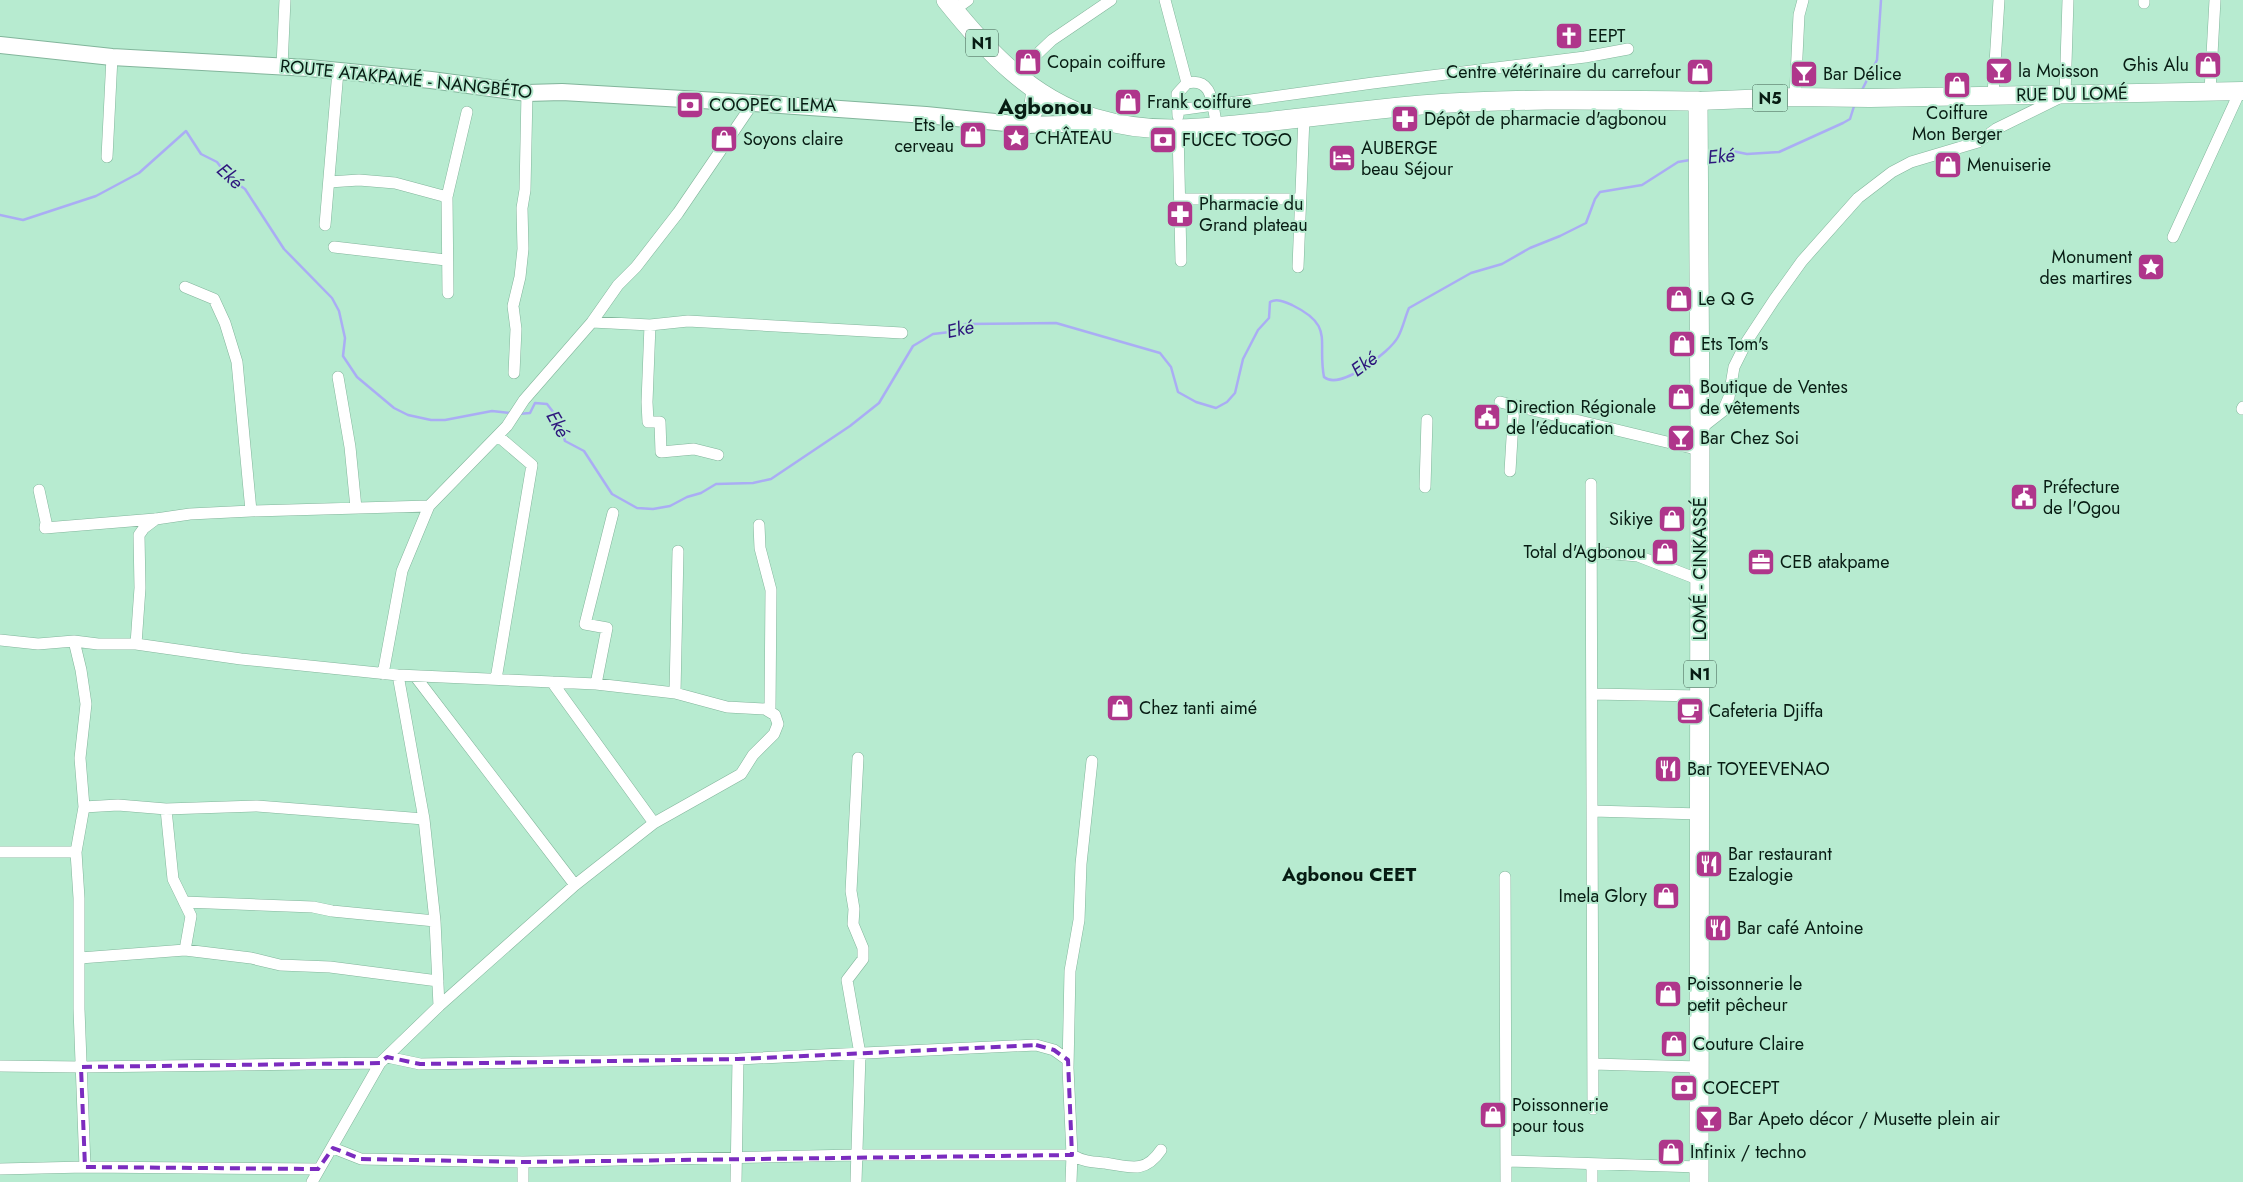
<svg xmlns="http://www.w3.org/2000/svg" width="2243" height="1182" font-family="Jost,sans-serif">
  <style>
    .lines { fill: none; stroke-linecap: round; stroke-linejoin: round }
    .stream { stroke: #aaadf4; stroke-width: 2.5 }
    .minor-casing { stroke: #82b59b; stroke-width: 12 }
    .secondary-casing { stroke: #82b59b; stroke-width: 18 }
    .primary-casing { stroke: #82b59b; stroke-width: 19 }
    .trunk-casing { stroke: #82b59b; stroke-width: 20 }
    .minor { stroke: #fff; stroke-width: 11 }
    .secondary { stroke: #fff; stroke-width: 16 }
    .primary { stroke: #fff; stroke-width: 18 }
    .trunk { stroke: #fff; stroke-width: 19 }
    .marked { fill: none; stroke: #7b2cbf; stroke-width: 4; stroke-dasharray: 10 6; stroke-linejoin: round }
    .labels { text-anchor: middle; dominant-baseline: central; stroke-width: 4; stroke-linejoin: round; paint-order: stroke }
    .shield { fill: #b7ebd0; stroke: #3c5a4c; stroke-width: 1 }
    .shield-label { font-size: 16px; font-weight: bold; fill: #071c13 }
    .poi-label { font-size: 18px; fill: #071c13; stroke: #b7ebd0; text-anchor: start }
    .street-label { font-size: 18px; fill: #071c13; stroke: #b7ebd0 }
    .water-label { font-size: 19px; font-style: italic; fill: #2c157c; stroke: #b7ebd0 }
    .neighbourhood-label { font-size: 19px; font-weight: bold; fill: #071c13; stroke: #b7ebd0 }
    .district-label { font-size: 22px; font-weight: bold; fill: #071c13; stroke: #b7ebd0 }
  </style>
  <rect width="100%" height="100%" fill="#b7ebd0"/>
  <g class="lines">
    <path class="stream" d="M1861,92L1877,60L1881,0
      M1706,158L1732,151L1747,154L1779,152L1843,123L1850,119L1855,103
      M0,215L23,220L96,196L139,173L186,131L201,154L217,162L229,178L245,189L284,249L332,298L339,311L345,338L343,356L357,377L394,408L408,415L431,420H445L492,411L510,413
      M518,414L530,413L535,403L547,404L557,417L565,441L584,451L612,494L637,508L653,509L670,506L687,497L701,493L716,484L753,483L771,479L850,426L879,403L913,346L933,334L950,332L965,324L1056,323L1160,353L1171,367L1178,392L1196,402L1216,408L1227,402L1235,393L1243,359L1258,330L1269,318L1270,302C1277,298 1285,302 1292,305C1335,326 1317,340 1324,377C1340,391 1390,352 1398,337C1403,328 1405,317 1409,308L1471,273L1502,264L1530,248L1560,236L1586,223L1595,199L1600,192L1642,185L1678,162L1690,160"/>
    <g class="minor-casing">
      <path id="minor" d="M1165,0L1187,83L1177,94L1178,116
        M2144,3V0
        M954,10L968,0
        M282,66L285,0
        M1016,74L1052,40L1111,0
        M1187,83C1213,77 1212,104 1216,122
        M2210,91L2215,0
        M1993,95L1999,0
        M1795,97L1799,15L1803,0
        M1178,110L1373,83L1585,57L1628,49
        M1178,130L1181,261
        M107,157L112,57
        M329,182L359,180L395,183L447,197
        M1180,199H1299
        M325,225L338,71
        M2173,237L2240,91
        M334,247L446,260
        M1298,267L1304,117
        M185,287L214,299L225,323L237,362L251,511
        M448,293L447,197L467,112
        M592,322L650,325L688,321L902,333
        M650,325L647,402L648,422H660L661,452L694,449L718,455
        M514,373L516,329L513,306L520,277L523,249L522,208L525,190L527,93
        M338,377L350,447L356,508
        M1500,402L1700,450
        M2242,409L2243,407
        M1700,429L1723,411L1729,397L1734,367L1747,341L1774,300L1802,261L1858,198L1892,172L1911,162L1978,142L1996,129L2065,95L2068,0
        M1510,471L1514,405
        M1591,484L1593,1109
        M1425,487L1427,420
        M39,490L46,522L45,528L155,519
        M759,525L760,548L771,590L770,708
        M1592,552L1638,556L1700,580
        M0,640L38,644L74,641L98,644H136L241,659L398,675L596,684L675,693L727,707L765,709L775,715L778,724L774,734L753,755L741,774L654,823L575,885L439,1006L380,1063L312,1182
        M74,641L81,670L86,704L80,758L84,807L118,805L166,809L257,806L424,819
        M136,644L140,588L139,535L144,528L156,519L190,514L251,511L429,506
        M383,674L402,571L429,506L507,426L524,400L592,322L618,285L636,267L678,213L753,103
        M398,675L424,819L435,921L439,1006
        M415,676L575,885
        M496,679L532,465L498,436
        M552,682L654,823
        M596,684L607,628L585,624L613,513
        M675,693L678,551
        M1592,694L1700,696
        M84,807L76,852L79,898V1009L85,1167
        M166,809L173,879L191,916L185,950
        M1593,811L1700,814
        M0,852H76
        M1505,877L1506,1182
        M184,902L313,907L332,911L435,921
        M80,958L185,950L251,958L280,965L330,967L438,981
        M387,1057L420,1064L738,1059L1036,1045L1054,1050L1068,1060
        M1593,1064L1699,1067
        M0,1066L81,1067L380,1063
        M333,1148L361,1159L523,1162L856,1155H1072C1084,1162 1092,1162 1105,1163C1130,1167 1145,1174 1161,1150
        M1507,1161L1699,1167
        M523,1162V1182
        M0,1169L85,1167L318,1169
        M736,1182L738,1059
        M856,1182L860,1054L847,980L863,959V948L853,924L854,909L851,891L858,758
        M1071,1182L1072,1155L1068,1068L1070,971L1079,920L1081,864L1092,761
        M1592,1182V1164"/>
    </g>
    <g class="secondary-casing">
      <path id="secondary" d="M0,45L112,57L309,68L431,80L527,93L562,92L753,103L926,115L1025,125L1104,123"/>
    </g>
    <g class="primary-casing">
      <path id="primary" d="M1698,101L1795,97L1870,98L2243,91"/>
    </g>
    <g class="trunk-casing">
      <path id="trunk" d="M946,0C986,50 1031,99 1094,118C1154,136 1205,128 1265,122C1317,116 1369,110 1421,105C1512,98 1606,100 1698,101L1700,429L1699,1182
        M1025,125L1033,111L1036,91"/>
    </g>
    <use href="#minor" class="minor"/>
    <use href="#secondary" class="secondary"/>
    <use href="#primary" class="primary"/>
    <use href="#trunk" class="trunk"/>
  </g>
  <path class="marked" d="M1036,1045L1054,1050L1068,1060L1072,1155L523,1162L361,1159L333,1148L318,1169L85,1167L81,1067L380,1063L387,1057L420,1064L738,1059Z"/>
  <defs>
    <g id="church-square" transform="scale(1.4375)"><rect x="-9" y="-9" width="18" height="18" rx="4" fill="#af368b" stroke="#b7ebd0"/><path d="M-1.2-6h2.4v3.5h3.3v2.4h-3.3V6h-2.4V-.1h-3.3v-2.4h3.3Z" fill="#fff"/></g>
    <g id="shop-square" transform="scale(1.4375)"><rect x="-9" y="-9" width="18" height="18" rx="4" fill="#af368b" stroke="#b7ebd0"/><path d="M-5-2.5h2.3a2.7 3.5 0 0 1 5.4 0H5L5.5 6h-11ZM-1.5-2.5h3a1.5 2.3 0 0 0-3 0Z" fill="#fff"/></g>
    <g id="bar-square" transform="scale(1.4375)"><rect x="-9" y="-9" width="18" height="18" rx="4" fill="#af368b" stroke="#b7ebd0"/><path d="M-6-5H6L.8 .8V4.5H3.5V6h-7V4.5H-.8V.8Z" fill="#fff"/></g>
    <g id="bank-square" transform="scale(1.4375)"><rect x="-9" y="-9" width="18" height="18" rx="4" fill="#af368b" stroke="#b7ebd0"/><path d="M-6-4H6V4H-6ZM0-2.3a2.3 2.3 0 1 0 0 4.6a2.3 2.3 0 1 0 0-4.6Z" fill="#fff"/></g>
    <g id="pharmacy-square" transform="scale(1.4375)"><rect x="-9" y="-9" width="18" height="18" rx="4" fill="#af368b" stroke="#b7ebd0"/><path d="M-2-6h4v4h4v4h-4v4h-4v-4h-4v-4h4Z" fill="#fff"/></g>
    <g id="sight-square" transform="scale(1.4375)"><rect x="-9" y="-9" width="18" height="18" rx="4" fill="#af368b" stroke="#b7ebd0"/><path d="M0-6L1.8-2.2L6-1.7L2.9 1.2L3.7 5.4L0 3.3L-3.7 5.4L-2.9 1.2L-6-1.7L-1.8-2.2Z" fill="#fff"/></g>
    <g id="hotel-square" transform="scale(1.4375)"><rect x="-9" y="-9" width="18" height="18" rx="4" fill="#af368b" stroke="#b7ebd0"/><path d="M-6-4.5h1.5V1H6V5H4.5V3h-9V5H-6ZM-4 0a1.8 1.8 0 1 1 3.6 0ZM.5 0V-2.5h3Q6-2.5 6 0Z" fill="#fff"/></g>
    <g id="civic-square" transform="scale(1.4375)"><rect x="-9" y="-9" width="18" height="18" rx="4" fill="#af368b" stroke="#b7ebd0"/><path d="M-.6-6.5H3V-4.5H.6V-3L4-1V1h2V6H-6V1h2V-1L-.6-3ZM-1.2 2.5V6h2.4V2.5Z" fill="#fff"/></g>
    <g id="office-square" transform="scale(1.4375)"><rect x="-9" y="-9" width="18" height="18" rx="4" fill="#af368b" stroke="#b7ebd0"/><path d="M-6-3h4V-5.5h4V-3h4V5H-6ZM-1-4.5V-3h2v-1.5ZM-6 0V1H6V0Z" fill="#fff"/></g>
    <g id="cafe-square" transform="scale(1.4375)"><rect x="-9" y="-9" width="18" height="18" rx="4" fill="#af368b" stroke="#b7ebd0"/><path d="M-5.5-4.5H6V0H3Q3 3.5 0 3.5H-2.5Q-5.5 3.5-5.5 0ZM3-3.2v2h1.7v-2ZM-6 4.5H4V6H-6Z" fill="#fff"/></g>
    <g id="restaurant-square" transform="scale(1.4375)"><rect x="-9" y="-9" width="18" height="18" rx="4" fill="#af368b" stroke="#b7ebd0"/><path d="M-5-6h1v4h1v-4h1v4h1v-4h1v5L-1.5 .5V6h-2V.5L-5-1ZM5-6V6H3V1.5H1.5Q1.5-4 5-6Z" fill="#fff"/></g>
  </defs>
  <g fill-rule="evenodd">
    <use href="#church-square" x="1569" y="36"/>
    <use href="#shop-square" x="1028" y="62"/>
    <use href="#shop-square" x="2208" y="65"/>
    <use href="#bar-square" x="1999" y="71"/>
    <use href="#shop-square" x="1700" y="72"/>
    <use href="#bar-square" x="1804" y="74"/>
    <use href="#shop-square" x="1957" y="85"/>
    <use href="#shop-square" x="1128" y="102"/>
    <use href="#bank-square" x="690" y="105"/>
    <use href="#pharmacy-square" x="1405" y="119"/>
    <use href="#shop-square" x="973" y="135"/>
    <use href="#sight-square" x="1016" y="138"/>
    <use href="#shop-square" x="724" y="139"/>
    <use href="#bank-square" x="1163" y="140"/>
    <use href="#hotel-square" x="1342" y="158"/>
    <use href="#shop-square" x="1948" y="165"/>
    <use href="#pharmacy-square" x="1180" y="214"/>
    <use href="#sight-square" x="2151" y="267"/>
    <use href="#shop-square" x="1679" y="299"/>
    <use href="#shop-square" x="1682" y="344"/>
    <use href="#shop-square" x="1681" y="397"/>
    <use href="#civic-square" x="1487" y="417"/>
    <use href="#bar-square" x="1681" y="438"/>
    <use href="#civic-square" x="2024" y="497"/>
    <use href="#shop-square" x="1672" y="519"/>
    <use href="#shop-square" x="1665" y="552"/>
    <use href="#office-square" x="1761" y="562"/>
    <use href="#shop-square" x="1120" y="708"/>
    <use href="#cafe-square" x="1690" y="711"/>
    <use href="#restaurant-square" x="1668" y="769"/>
    <use href="#restaurant-square" x="1709" y="864"/>
    <use href="#shop-square" x="1666" y="896"/>
    <use href="#restaurant-square" x="1718" y="928"/>
    <use href="#shop-square" x="1668" y="994"/>
    <use href="#shop-square" x="1674" y="1044"/>
    <use href="#bank-square" x="1684" y="1088"/>
    <use href="#shop-square" x="1493" y="1115"/>
    <use href="#bar-square" x="1709" y="1119"/>
    <use href="#shop-square" x="1671" y="1152"/>
  </g>
  <g class="labels">
    <g class="shield">
      <rect x="966" y="29.5" width="32" height="27" rx="4"/>
      <rect x="1752.5" y="84.5" width="35" height="27" rx="4"/>
      <rect x="1684" y="660.5" width="32" height="27" rx="4"/>
    </g>
    <g class="shield-label">
      <text x="982" y="43">N1</text>
      <text x="1770" y="98">N5</text>
      <text x="1700" y="674">N1</text>
    </g>
    <g class="poi-label">
      <text x="1588" y="36">EEPT</text>
      <text x="1047" y="62">Copain coiffure</text>
      <text x="2189" y="65" text-anchor="end">Ghis Alu</text>
      <text x="2018" y="71">la Moisson</text>
      <text x="1681" y="72" text-anchor="end">Centre vétérinaire du carrefour</text>
      <text x="1823" y="74">Bar Délice</text>
      <text x="1147" y="102">Frank coiffure</text>
      <text x="709" y="105">COOPEC ILEMA</text>
      <text x="1957" y="113" text-anchor="middle">Coiffure<tspan x="1957" dy="21">Mon Berger</tspan></text>
      <text x="1424" y="119">Dépôt de pharmacie d'agbonou</text>
      <text x="954" y="125" text-anchor="end">Ets le<tspan x="954" dy="21">cerveau</tspan></text>
      <text x="1035" y="138">CHÂTEAU</text>
      <text x="743" y="139">Soyons claire</text>
      <text x="1182" y="140">FUCEC TOGO</text>
      <text x="1361" y="148">AUBERGE<tspan x="1361" dy="21">beau Séjour</tspan></text>
      <text x="1967" y="165">Menuiserie</text>
      <text x="1199" y="204">Pharmacie du<tspan x="1199" dy="21">Grand plateau</tspan></text>
      <text x="2132" y="257" text-anchor="end">Monument<tspan x="2132" dy="21">des martires</tspan></text>
      <text x="1698" y="299">Le Q G</text>
      <text x="1701" y="344">Ets Tom's</text>
      <text x="1700" y="387">Boutique de Ventes<tspan x="1700" dy="21">de vêtements</tspan></text>
      <text x="1506" y="407">Direction Régionale<tspan x="1506" dy="21">de l'éducation</tspan></text>
      <text x="1700" y="438">Bar Chez Soi</text>
      <text x="2043" y="487">Préfecture<tspan x="2043" dy="21">de l'Ogou</tspan></text>
      <text x="1653" y="519" text-anchor="end">Sikiye</text>
      <text x="1646" y="552" text-anchor="end">Total d'Agbonou</text>
      <text x="1780" y="562">CEB atakpame</text>
      <text x="1139" y="708">Chez tanti aimé</text>
      <text x="1709" y="711">Cafeteria Djiffa</text>
      <text x="1687" y="769">Bar TOYEEVENAO</text>
      <text x="1728" y="854">Bar restaurant<tspan x="1728" dy="21">Ezalogie</tspan></text>
      <text x="1647" y="896" text-anchor="end">Imela Glory</text>
      <text x="1737" y="928">Bar café Antoine</text>
      <text x="1687" y="984">Poissonnerie le<tspan x="1687" dy="21">petit pêcheur</tspan></text>
      <text x="1693" y="1044">Couture Claire</text>
      <text x="1703" y="1088">COECEPT</text>
      <text x="1512" y="1105">Poissonnerie<tspan x="1512" dy="21">pour tous</tspan></text>
      <text x="1728" y="1119">Bar Apeto décor / Musette plein air</text>
      <text x="1690" y="1152">Infinix / techno</text>
    </g>
    <g class="street-label">
      <text transform="translate(406 79) rotate(6)">ROUTE ATAKPAMÉ - NANGBÉTO</text>
      <text transform="translate(2072 94) rotate(-1)">RUE DU LOMÉ</text>
      <text transform="translate(1700 569) rotate(-90)">LOMÉ - CINKASSÉ</text>
    </g>
    <g class="water-label">
      <text transform="translate(1721 156) rotate(-5)">Eké</text>
      <text transform="translate(230 176) rotate(43)">Eké</text>
      <text transform="translate(960 329) rotate(-12)">Eké</text>
      <text transform="translate(1364 364) rotate(-36)">Eké</text>
      <text transform="translate(558 424) rotate(61)">Eké</text>
    </g>
    <g class="neighbourhood-label">
      <text x="1349" y="874">Agbonou CEET</text>
    </g>
    <g class="district-label">
      <text x="1045" y="106">Agbonou</text>
    </g>
  </g>
</svg>
